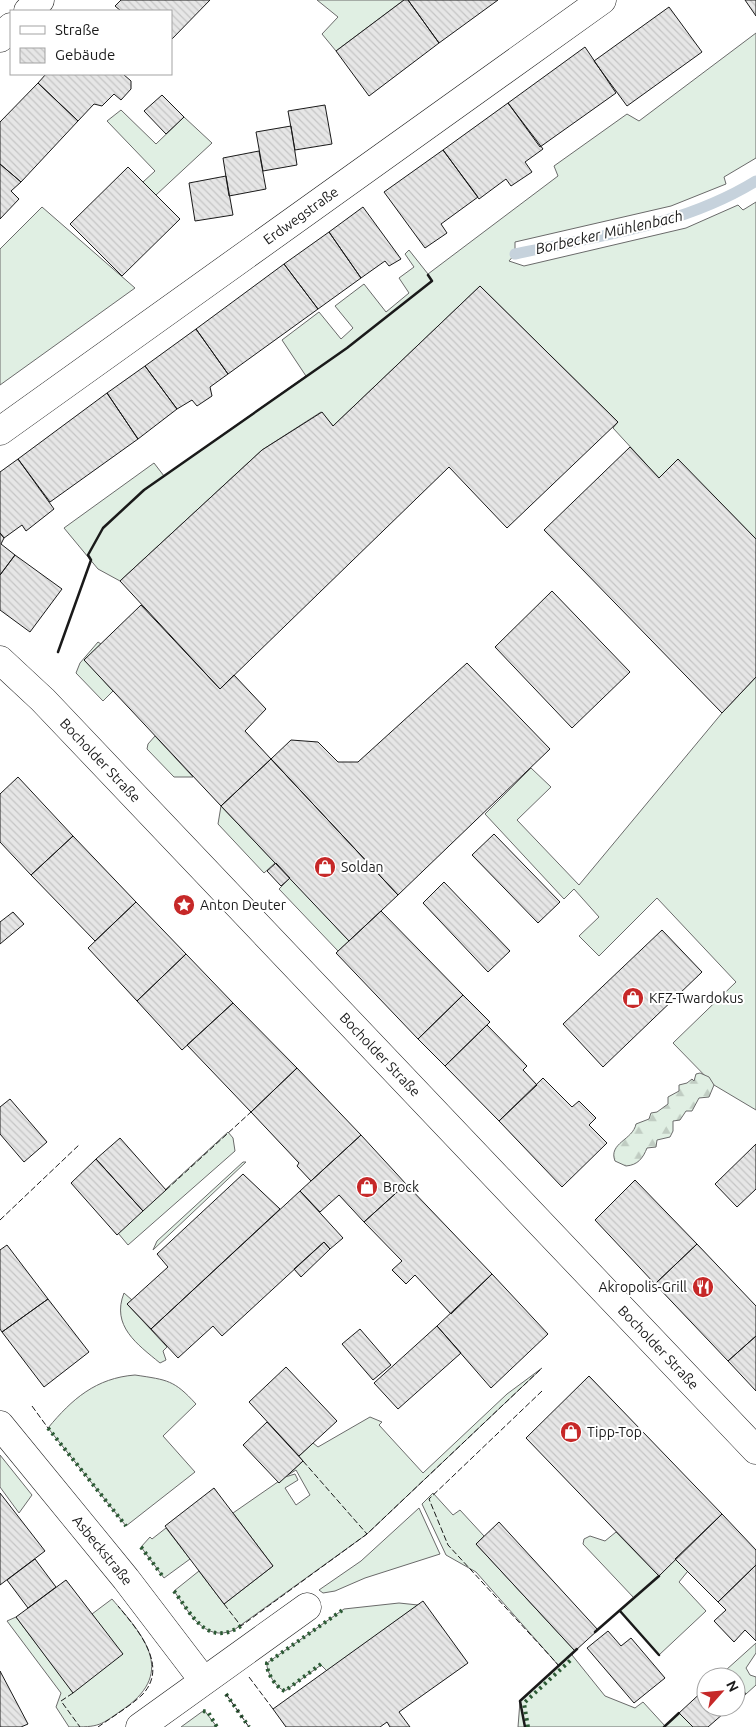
<svg xmlns="http://www.w3.org/2000/svg" width="756" height="1727" font-family="Ubuntu,sans-serif">
  <style>
    .grass { fill: #e0efe3; stroke: #6a6a6a }
    .forest { fill: url(#forest-firs); stroke: #6a6a6a }
    .lines { fill: none; stroke-linecap: round; stroke-linejoin: round }
    .stream { stroke: #c6d2dc; stroke-width: 11 }
    .building { fill: url(#building-back-hatch); stroke: #1a1a1a }
    .minor-casing { stroke: #1a1a1a; stroke-width: 29 }
    .secondary-casing { stroke: #1a1a1a; stroke-width: 29 }
    .minor { stroke: #fff; stroke-width: 28 }
    .secondary { stroke: #fff; stroke-width: 28 }
    .hedge { stroke: #2b5a34; stroke-width: 4; stroke-dasharray: 2.5 4; stroke-linecap: butt }
    .fence { stroke: #1a1a1a; stroke-width: 1; stroke-dasharray: 6 2.5; stroke-linecap: butt }
    .wall { stroke: #1a1a1a; stroke-width: 2.5 }
    .labels { text-anchor: middle; dominant-baseline: central; stroke-width: 4; stroke-linejoin: round; paint-order: stroke }
    .street-label { font-size: 14px; fill: #1a1a1a; stroke: #fff }
    .poi-label { font-size: 14px; fill: #1a1a1a; stroke: #fff; text-anchor: start }
    .water-label { font-size: 15px; font-style: italic; fill: #1a1a1a; stroke: #fff }
  </style>
  <defs>
    <pattern id="forest-firs" width="22" height="20" patternUnits="userSpaceOnUse" patternTransform="scale(1.25)"><rect width="22" height="20" fill="#e0efe3"/><path d="M5 1l3.5 6h-7zM16 11l3.5 6h-7z" fill="#c0ccc2"/></pattern>
    <pattern id="building-back-hatch" width="6" height="6" patternUnits="userSpaceOnUse" patternTransform="scale(1.25)"><rect width="6" height="6" fill="#e6e6e6"/><path d="M-1 5l2 2M0 0l6 6M5-1l2 2" fill="none" stroke="#c5c5c5"/></pattern>
  </defs>
  <rect width="100%" height="100%" fill="#fff"/>
  <path class="grass" d="M317,0H404L336,51L322,34L338,17Z
    M756,33V158L724,177L726,184L671,206L515,242V254L509,261L524,266L686,228L738,205L743,210L756,202V539L678,460L659,478L613,428L618,422L480,286L333,426L321,412L262,450L120,581L98,569L64,528L154,463L164,476L306,376L282,340L319,312L341,339L353,328L335,306L364,284L386,312L409,293L399,278L414,267L405,254L409,250L428,274L558,176L554,166L627,114L639,121Z
    M121,110L156,144L184,117L212,143L156,195L143,182L155,171L107,121Z
    M42,207L135,288L0,385V249Z
    M98,642L101,644L85,660L113,691L103,701L76,673L80,663Z
    M756,677V1110L714,1085L673,1043L736,982L657,898L599,956L579,936L599,917L574,889L564,899L485,814L531,768L551,787L517,820L579,885L722,713Z
    M155,736L193,777H174L147,749L148,744Z
    M221,806L275,863L264,873L218,824Z
    M290,878L349,941L338,951L279,889Z
    M228,1132L233,1138L235,1151L128,1245L118,1233Z
    M243,1162H246L153,1250L157,1241Z
    M124,1293L132,1300L128,1305L167,1347L163,1351L166,1360L160,1363C137,1344 111,1326 124,1293Z
    M542,1368L367,1534L234,1630C204,1643 189,1612 174,1591L199,1571L224,1604L273,1566L233,1513L285,1477L295,1474L298,1480L285,1488L296,1505L310,1495L296,1470L288,1475L303,1461L299,1456L313,1443L318,1447L370,1417L382,1422L379,1425L423,1473L507,1394Z
    M135,1375C168,1380 174,1380 196,1404L163,1436L195,1472L126,1526L48,1428C72,1399 96,1378 135,1375Z
    M0,1455L32,1495L19,1513L0,1487Z
    M433,1493L453,1515L460,1510L484,1536L476,1544L575,1651L572,1655L605,1696L635,1708L643,1702L665,1726L679,1713L693,1727H518L520,1701L559,1666L476,1572L446,1555L422,1504Z
    M419,1508L440,1554L365,1578L335,1591L323,1593L319,1590L361,1561Z
    M166,1528L190,1559L164,1578L141,1547L150,1537L152,1539Z
    M616,1532L659,1576L675,1559L688,1571L679,1582L706,1611L659,1655L620,1611L634,1598L583,1544L584,1539L590,1536L605,1541Z
    M112,1599C142,1634 177,1671 125,1708C99,1726 101,1727 69,1727L56,1707L61,1693L7,1621L16,1617L73,1692L92,1614Z
    M399,1603L418,1605L327,1671L321,1665L285,1691C276,1688 266,1672 267,1663L344,1609Z
    M756,1643V1653L746,1668L750,1675L756,1677V1685L746,1694L736,1682V1677H732L726,1670Z
    M204,1710L217,1727H181L203,1711Z"/>
  <path class="forest" d="M700,1073L709,1077L714,1085L709,1097L699,1098L692,1111H686L680,1120L673,1121V1131L670,1137L657,1140L656,1147L647,1148C643,1158 638,1165 626,1166L615,1161C608,1143 633,1140 636,1124L649,1119L651,1113L657,1112L668,1104V1097L679,1091V1085L687,1083L692,1079L694,1081L696,1074Z"/>
  <g class="lines">
    <path class="stream" d="M515,254C598,236 683,226 756,181"/>
  </g>
  <path class="building" d="M121,0H210L171,40V11H121L115,6Z
    M404,0H408L439,43L369,96L336,51Z
    M408,0H498L439,43Z
    M745,0H756V16Z
    M669,7L702,52L627,106L594,61Z
    M585,47L616,93L540,147L508,103Z
    M46,74H123L131,81V89L121,100L114,94L102,106L94,104L78,121L38,83Z
    M38,83L78,121L21,182L0,164V122Z
    M162,95L184,117L166,134L144,111Z
    M508,103L543,149L525,162L532,172L511,186L506,179L479,199L443,150Z
    M325,105L332,144L295,150L288,111Z
    M291,126L297,165L263,171L256,132Z
    M443,150L478,197L441,224L447,233L425,248L384,192Z
    M259,151L266,189L229,196L223,158Z
    M0,164L21,182L11,191L19,199L0,219Z
    M128,167L180,219L122,276L70,224Z
    M226,176L233,215L195,221L189,183Z
    M363,207L401,259L389,266L385,261L361,278L329,232Z
    M329,232L361,278L318,309L284,264Z
    M284,264L318,309L228,374L196,329Z
    M480,286L618,422L507,528L449,467L220,689L120,581L262,450L322,412L333,426Z
    M196,329L228,374L210,387L212,396L197,406L192,400L177,409L145,366Z
    M145,366L177,409L138,439L107,393Z
    M107,393L138,439L50,502L18,459Z
    M630,447L659,478L678,459L756,539V677L722,713L544,530Z
    M18,459L54,509L26,531L22,525L4,538L0,533V472Z
    M0,533L4,538L1,544L15,555L0,575Z
    M15,555L62,589L30,632L0,610V575Z
    M552,591L630,672L572,728L495,647Z
    M141,605L220,689L234,675L266,709L245,731L271,759L221,806L84,660Z
    M467,663L550,749L398,895L271,759L291,740L318,742L338,762H358Z
    M271,759L398,895L349,941L221,806Z
    M18,777L73,836L31,875L0,842V794Z
    M494,834L560,902L538,923L472,855Z
    M73,836L136,902L95,941L31,875Z
    M276,863L290,878L281,886L267,871Z
    M444,882L510,951L488,972L423,903Z
    M136,902L186,954L137,1001L88,948Z
    M381,911L463,995L418,1039L336,953Z
    M13,912L24,924L0,944V922Z
    M662,930L702,972L603,1067L563,1024Z
    M186,954L233,1003L182,1050L137,1001Z
    M463,995L490,1022L445,1066L418,1039Z
    M233,1003L297,1068L251,1112L187,1045Z
    M487,1025L527,1066L523,1070L537,1085L499,1121L445,1066Z
    M297,1068L361,1135L311,1181L297,1166L299,1163L251,1112Z
    M543,1078L572,1107L579,1101L596,1118L589,1125L607,1143L562,1187L499,1121Z
    M10,1099L47,1142L24,1162L0,1134V1107Z
    M361,1135L406,1184L364,1222L339,1195L320,1212L300,1191Z
    M120,1138L166,1190L143,1211L96,1159Z
    M756,1144V1189L737,1207L715,1184Z
    M96,1159L143,1211L117,1235L71,1183Z
    M243,1174L280,1209L151,1329L127,1304L168,1267L157,1254Z
    M635,1180L697,1244L655,1284L595,1220Z
    M406,1184L492,1274L451,1314L415,1275L406,1284L392,1270L402,1261L364,1222Z
    M300,1191L343,1238L330,1249L324,1242L222,1336L213,1326L178,1358L151,1329Z
    M324,1242L330,1249L301,1277L294,1269Z
    M697,1244L756,1306V1336L728,1361L655,1284Z
    M7,1245L48,1299L2,1332L0,1329V1250Z
    M492,1274L548,1334L491,1388L437,1326Z
    M48,1299L89,1352L44,1387L2,1332Z
    M437,1326L461,1353L398,1409L374,1383Z
    M360,1329L391,1365L373,1380L342,1344Z
    M756,1336V1391L728,1361Z
    M286,1367L337,1421L299,1456L249,1402Z
    M589,1376L722,1514L659,1576L526,1438Z
    M267,1422L303,1461L279,1483L243,1445Z
    M214,1488L273,1566L224,1604L165,1526Z
    M0,1493L45,1551L0,1585Z
    M722,1514L756,1550V1565L718,1602L675,1559Z
    M499,1522L598,1630L575,1651L476,1544Z
    M35,1559L56,1587L28,1608L7,1580Z
    M756,1565V1641L745,1630L734,1642L714,1621L726,1610L718,1602Z
    M66,1580L123,1654L73,1693L16,1617Z
    M423,1601L468,1663L399,1712L410,1727H390L387,1722L380,1727H286L273,1709Z
    M608,1631L621,1646L631,1638L665,1678L634,1703L587,1648Z
    M726,1670L732,1677H718Z
    M0,1671L28,1724L21,1727H0Z
    M736,1682L746,1694L736,1702Z
    M706,1688V1707H731L708,1727H693L679,1713Z"/>
  <g class="lines">
    <g class="minor-casing">
      <g id="minor">
        <path d="M28,11L40,0"/>
        <path d="M0,38L11,27"/>
        <path id="s1" d="M0,431L602,0"/>
        <path id="s2" d="M0,1425L126,1579L203,1680"/>
        <path d="M140,1727L307,1607"/>
      </g>
    </g>
    <g class="secondary-casing">
      <g id="secondary">
        <path id="s3" d="M0,660L43,700L756,1450"/>
      </g>
    </g>
    <use href="#minor" class="minor"/>
    <use href="#secondary" class="secondary"/>
    <path class="hedge" d="M48,1428L126,1526
      M141,1547L164,1578
      M174,1591C192,1615 207,1648 241,1626
      M321,1664L285,1691C276,1688 266,1672 267,1663L344,1609
      M226,1694L249,1727
      M203,1711L208,1712L217,1727
      M528,1727L524,1703L573,1658"/>
    <path class="fence" d="M166,1190L251,1112
      M0,1220L80,1144
      M542,1391L429,1499L448,1545L552,1658L559,1666L575,1651
      M32,1406L48,1428
      M303,1461L367,1534
      M224,1604L241,1626L367,1534L542,1368
      M249,1677L273,1709
      M73,1693L61,1701L80,1727
      M226,1694L249,1727
      M98,1727C112,1717 129,1707 142,1695C170,1666 137,1629 118,1606"/>
    <path class="wall" d="M58,652L91,560L88,555L103,528L144,490L347,348L432,281L428,275
      M620,1611L659,1655
      M595,1632L659,1576
      M525,1727L520,1701L577,1649
      M664,1727L679,1713"/>
  </g>
  <defs>
    <g id="shop-disc" transform="scale(1.125)"><circle r="9.5" fill="#c62828" stroke="#fff"/><path d="M-5-2.5h2.3a2.7 3.5 0 0 1 5.4 0H5L5.5 6h-11ZM-1.5-2.5h3a1.5 2.3 0 0 0-3 0Z" fill="#fff"/></g>
    <g id="sight-disc" transform="scale(1.125)"><circle r="9.5" fill="#c62828" stroke="#fff"/><path d="M0-6L1.8-2.2L6-1.7L2.9 1.2L3.7 5.4L0 3.3L-3.7 5.4L-2.9 1.2L-6-1.7L-1.8-2.2Z" fill="#fff"/></g>
    <g id="restaurant-disc" transform="scale(1.125)"><circle r="9.5" fill="#c62828" stroke="#fff"/><path d="M-5-6h1v4h1v-4h1v4h1v-4h1v5L-1.5 .5V6h-2V.5L-5-1ZM5-6V6H3V1.5H1.5Q1.5-4 5-6Z" fill="#fff"/></g>
  </defs>
  <g fill-rule="evenodd">
    <use href="#shop-disc" x="325" y="867"/>
    <use href="#sight-disc" x="184" y="905"/>
    <use href="#shop-disc" x="633" y="998"/>
    <use href="#shop-disc" x="367" y="1187"/>
    <use href="#restaurant-disc" x="703" y="1287"/>
    <use href="#shop-disc" x="571" y="1432"/>
  </g>
  <g class="labels">
    <g class="street-label">
      <text stroke="none"><textPath href="#s1" startOffset="370">Erdwegstraße</textPath></text>
      <text stroke="none"><textPath href="#s3" startOffset="142">Bocholder Straße</textPath></text>
      <text stroke="none"><textPath href="#s3" startOffset="548">Bocholder Straße</textPath></text>
      <text stroke="none"><textPath href="#s3" startOffset="952">Bocholder Straße</textPath></text>
      <text stroke="none"><textPath href="#s2" startOffset="162">Asbeckstraße</textPath></text>
    </g>
    <g class="poi-label">
      <text x="341" y="867">Soldan</text>
      <text x="200" y="905">Anton Deuter</text>
      <text x="649" y="998">KFZ-Twardokus</text>
      <text x="383" y="1187">Brock</text>
      <text x="687" y="1287" text-anchor="end">Akropolis-Grill</text>
      <text x="587" y="1432">Tipp-Top</text>
    </g>
    <g class="water-label">
      <text transform="translate(609 232) rotate(-13)">Borbecker Mühlenbach</text>
    </g>
  </g>
  <rect x="10" y="10" width="162" height="65" fill="#ffffff" stroke="#a3a3a3"/>
  <rect x="20" y="26" width="25" height="8" fill="#ffffff" stroke="#a3a3a3"/>
  <text x="55" y="35" font-size="15" fill="#1a1a1a">Straße</text>
  <rect x="20" y="48" width="25" height="15" fill="url(#building-back-hatch)" stroke="#a3a3a3"/>
  <text x="55" y="60" font-size="15" fill="#1a1a1a">Gebäude</text>
  <g transform="translate(721 1692) rotate(63)"><circle r="24" fill="#ffffff" stroke="#a3a3a3"/>
  <path d="M0-4L9 19L0 12L-9 19Z" fill="#c62828"/>
  <text y="-8" font-size="14" font-weight="bold" text-anchor="middle" fill="#1a1a1a">N</text>
  </g>
</svg>
